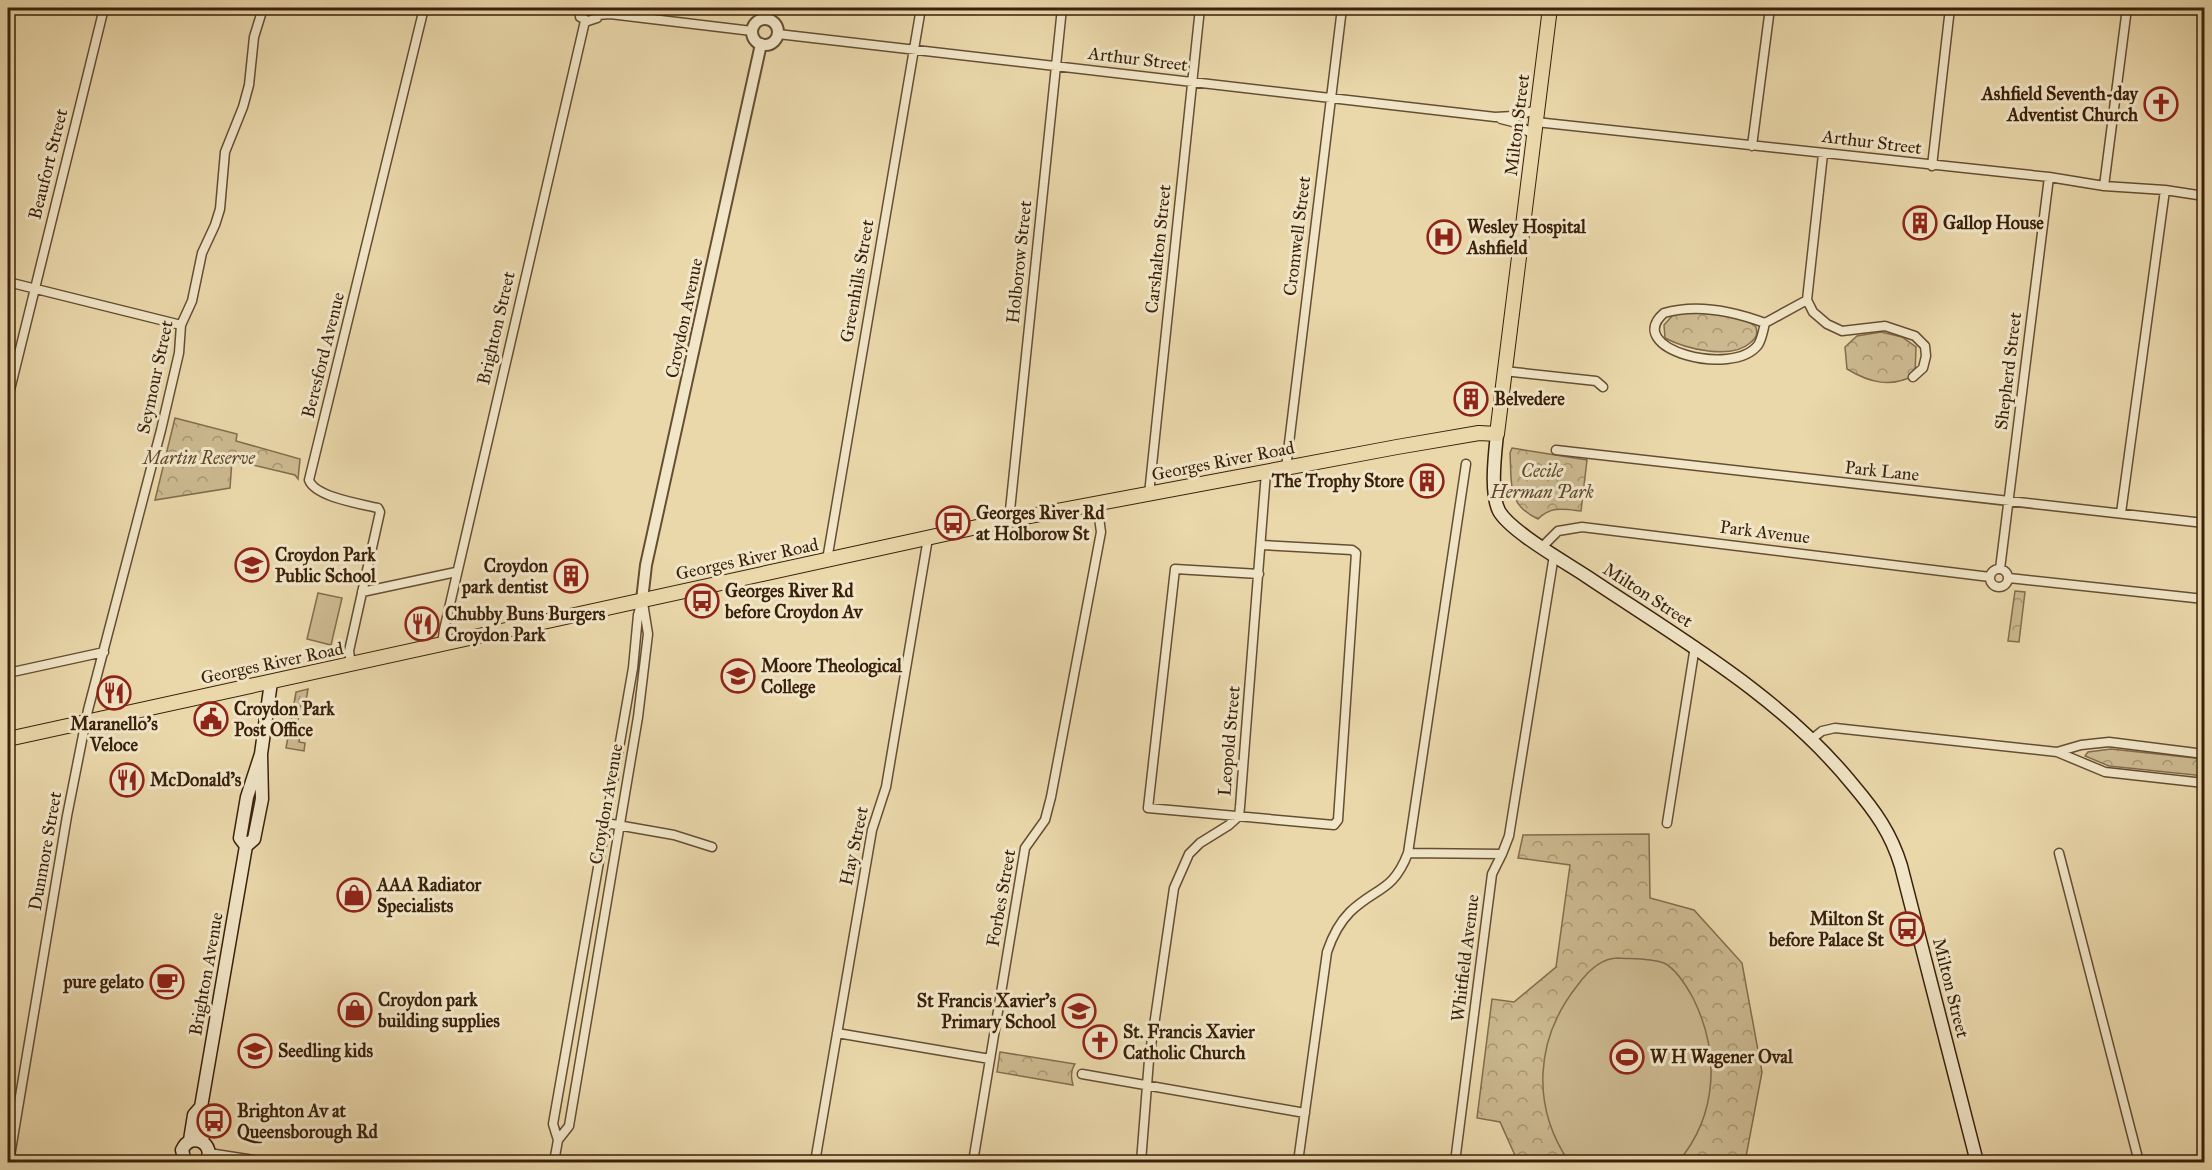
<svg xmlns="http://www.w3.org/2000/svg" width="2212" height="1170" font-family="'IM FELL Great Primer',serif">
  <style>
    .grass { fill: url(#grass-tufts); stroke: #836c4e; stroke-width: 1.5 }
    .park { fill: url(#park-crowns); stroke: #836c4e; stroke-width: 1.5 }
    .pitch { fill: #ccb990; stroke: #836c4e; stroke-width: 1.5 }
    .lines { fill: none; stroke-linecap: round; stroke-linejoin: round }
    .minor-casing { stroke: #664e33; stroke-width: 11 }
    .tertiary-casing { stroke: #664e33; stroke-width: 14 }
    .secondary-casing { stroke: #3a200b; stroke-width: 15 }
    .primary-casing { stroke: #3a200b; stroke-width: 16 }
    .minor { stroke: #f1e6c8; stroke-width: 8 }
    .tertiary { stroke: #f1e6c8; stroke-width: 10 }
    .secondary { stroke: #f1e6c8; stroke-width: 12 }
    .primary { stroke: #ead8ab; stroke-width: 14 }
    .labels { text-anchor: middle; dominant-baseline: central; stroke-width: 6; stroke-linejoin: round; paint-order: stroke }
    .street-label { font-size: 18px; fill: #3a200b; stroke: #f1e6c8 }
    .poi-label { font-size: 18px; font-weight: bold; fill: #3a200b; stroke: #f1e6c8; text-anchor: start }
    .park-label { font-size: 18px; font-style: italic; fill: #5e462c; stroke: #f1e6c8 }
  </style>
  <defs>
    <pattern id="grass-tufts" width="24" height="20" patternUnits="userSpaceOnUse" patternTransform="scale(1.5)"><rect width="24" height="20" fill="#ccb990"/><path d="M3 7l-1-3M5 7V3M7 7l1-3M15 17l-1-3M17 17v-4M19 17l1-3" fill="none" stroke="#a79674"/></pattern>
    <pattern id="park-crowns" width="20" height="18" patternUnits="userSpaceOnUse" patternTransform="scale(1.5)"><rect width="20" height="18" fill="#ccb990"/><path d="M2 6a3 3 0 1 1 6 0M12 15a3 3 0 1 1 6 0" fill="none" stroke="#a79674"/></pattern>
  </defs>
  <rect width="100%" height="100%" fill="#ead8ab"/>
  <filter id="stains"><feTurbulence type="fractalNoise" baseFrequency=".00333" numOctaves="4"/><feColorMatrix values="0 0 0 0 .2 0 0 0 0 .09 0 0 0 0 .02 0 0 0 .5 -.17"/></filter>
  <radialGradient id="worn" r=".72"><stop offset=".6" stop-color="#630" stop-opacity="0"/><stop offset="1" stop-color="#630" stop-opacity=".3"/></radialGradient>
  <path class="grass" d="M308,689L305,707L300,706L296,734L300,735L299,742L305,743L304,751L286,748L296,692Z"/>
  <path class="park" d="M1694,312C1715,313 1739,313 1756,327C1758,335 1756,338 1750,343C1731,360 1686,349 1665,338L1664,325L1674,314Z
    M1881,332L1902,337L1916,347L1915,375C1891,388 1870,383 1847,369L1845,347L1857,336Z
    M175,418L237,434L236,441L300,459L298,479L295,475L232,460L230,488L155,500Z
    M1512,448L1587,460L1581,511C1563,509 1551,506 1538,519C1506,504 1512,483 1510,453Z
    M2015,591L2025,592L2019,642L2008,641Z
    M2111,749L2204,759V776L2109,766L2085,756L2088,752Z
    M1649,834L1650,898L1694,910L1742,963L1762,1072L1745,1162H1518L1500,1122L1477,1118L1492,999L1514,1002L1556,967L1570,865L1518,858L1523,835Z
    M1000,1052L1075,1064C1070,1071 1071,1078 1073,1085L997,1072Z"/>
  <path class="pitch" d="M318,593L342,598L331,645L307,639Z
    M1618,958C1632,959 1650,958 1664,963C1676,969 1687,987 1693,998C1720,1052 1718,1115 1678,1162H1569C1531,1106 1535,1039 1577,986C1587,972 1600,958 1618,958Z"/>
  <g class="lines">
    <g class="minor-casing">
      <path id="minor" d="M558,8L579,10
        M580,8V17L588,21L597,18L598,8
        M598,15L610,14L752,31
        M778,34L1495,117L1513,116L1537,110
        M1501,119L1513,122L1534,135
        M1536,122L2049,177L2104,186L2165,190L2204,196
        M1752,146L1770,8
        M1823,154L1807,300L1813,312L1827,324L1842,331L1885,326L1915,336L1925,346L1926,356L1923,368L1913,377
        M1932,166L1950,8
        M2104,186L2127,8
        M8,282L181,325
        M1765,323C1733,311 1698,303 1664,313C1622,349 1733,378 1758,345C1762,339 1763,331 1765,323L1807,300
        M1504,371L1596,381L1603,387
        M8,398L104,8
        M1556,450L2204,523
        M1286,468L1342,8
        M1149,494L1200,8
        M2121,513L2165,190
        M1009,520L1062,8
        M1542,547L1558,531L1582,527L1990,577
        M827,560L921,8
        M1990 578a9 9 0 1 1 18 0a9 9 0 1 1-18 0Z
        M2000,569L2049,177
        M1259,574L1175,569L1148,808L1334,825L1338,820L1356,553L1352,550L1261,545
        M2009,578L2204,599
        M362,592L456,572
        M442,644L444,630L585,21
        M351,664L349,651L380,512L378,508C361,504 315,497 309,480L424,8
        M8,673L104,652
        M1812,739L1822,731L1835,728L2057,752L2105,772L2204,783
        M2057,752L2081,745L2109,742L2204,754
        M606,823L674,835L712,847
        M1667,823L1695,646
        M1408,853L1502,854L1492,874L1455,1162
        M2059,853L2139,1162
        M1502,854L1509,836L1554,555
        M837,1033L990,1059
        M1082,1074L1305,1113
        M558,1140L569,1126L638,717L648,634L643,603
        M209,1153L267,1162
        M9,1162L67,816L88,710L161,430L179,353L181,325L192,301L202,253L215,225L220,209L225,152L243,107L249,85L254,37L263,8
        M554,1162L558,1140L553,1124L633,668L638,615L642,600
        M815,1162L872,830L886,787L928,538
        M973,1162L1025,848L1045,820L1051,797L1101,532L1097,503
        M1141,1162L1149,1060L1174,888L1189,854L1200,843L1229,825L1239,816L1240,807L1266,472
        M1298,1162L1327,952C1332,937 1339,923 1350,912C1376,887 1393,892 1408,853L1466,464"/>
    </g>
    <g class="tertiary-casing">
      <path id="tertiary" d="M752 32a13 13 0 1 1 26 0a13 13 0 1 1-26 0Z
        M642,600L646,565L761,44"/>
    </g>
    <g class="secondary-casing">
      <path id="secondary" d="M1497,434C1495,454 1490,493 1499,511C1510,531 1565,562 1586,576C1680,639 1781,696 1853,785C1875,811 1891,833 1901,866L1977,1162
        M246,846L240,838L247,797L261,754L271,682
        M201,1107L206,1116L202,1141
        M190,1140L194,1115L201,1107L246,846L254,839L262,799L261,754
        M185,1162L182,1150C191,1130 217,1144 206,1162"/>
    </g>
    <g class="primary-casing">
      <path id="primary" d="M8,739L1009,520L1397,447L1479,433L1497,434L1550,8"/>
    </g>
    <use href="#minor" class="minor"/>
    <use href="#tertiary" class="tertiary"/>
    <use href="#secondary" class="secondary"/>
    <use href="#primary" class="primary"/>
  </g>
  <defs>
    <g id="church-ring" transform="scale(1.725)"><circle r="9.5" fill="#f1e6c8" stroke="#8f2418" stroke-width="1.5"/><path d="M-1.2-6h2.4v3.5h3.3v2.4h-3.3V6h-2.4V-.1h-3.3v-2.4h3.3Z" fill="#8f2418"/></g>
    <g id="building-ring" transform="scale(1.725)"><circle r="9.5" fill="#f1e6c8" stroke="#8f2418" stroke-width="1.5"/><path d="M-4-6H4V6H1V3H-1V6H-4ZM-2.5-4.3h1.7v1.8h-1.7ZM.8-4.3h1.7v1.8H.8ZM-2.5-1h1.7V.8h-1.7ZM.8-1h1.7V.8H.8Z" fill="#8f2418"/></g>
    <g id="hospital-ring" transform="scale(1.725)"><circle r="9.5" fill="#f1e6c8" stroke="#8f2418" stroke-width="1.5"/><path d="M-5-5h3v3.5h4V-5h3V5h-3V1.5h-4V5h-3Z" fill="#8f2418"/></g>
    <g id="bus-ring" transform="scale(1.725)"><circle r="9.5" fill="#f1e6c8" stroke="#8f2418" stroke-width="1.5"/><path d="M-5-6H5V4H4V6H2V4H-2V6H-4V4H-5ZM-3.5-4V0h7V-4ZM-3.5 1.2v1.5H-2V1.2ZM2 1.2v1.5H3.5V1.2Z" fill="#8f2418"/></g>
    <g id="school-ring" transform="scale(1.725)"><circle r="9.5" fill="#f1e6c8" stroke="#8f2418" stroke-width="1.5"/><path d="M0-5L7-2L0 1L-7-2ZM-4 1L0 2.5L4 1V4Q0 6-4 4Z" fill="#8f2418"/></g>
    <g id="restaurant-ring" transform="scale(1.725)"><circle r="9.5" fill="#f1e6c8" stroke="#8f2418" stroke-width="1.5"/><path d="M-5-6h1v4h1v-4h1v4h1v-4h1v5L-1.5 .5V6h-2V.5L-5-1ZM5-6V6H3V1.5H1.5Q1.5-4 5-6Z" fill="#8f2418"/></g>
    <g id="civic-ring" transform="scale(1.725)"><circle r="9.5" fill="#f1e6c8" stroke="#8f2418" stroke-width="1.5"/><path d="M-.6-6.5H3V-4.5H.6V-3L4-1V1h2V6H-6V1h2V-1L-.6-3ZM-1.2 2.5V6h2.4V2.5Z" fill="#8f2418"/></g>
    <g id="shop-ring" transform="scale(1.725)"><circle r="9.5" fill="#f1e6c8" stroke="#8f2418" stroke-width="1.5"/><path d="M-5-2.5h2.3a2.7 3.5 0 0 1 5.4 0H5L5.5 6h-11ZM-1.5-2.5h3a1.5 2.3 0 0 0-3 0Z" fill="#8f2418"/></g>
    <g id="cafe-ring" transform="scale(1.725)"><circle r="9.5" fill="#f1e6c8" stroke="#8f2418" stroke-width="1.5"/><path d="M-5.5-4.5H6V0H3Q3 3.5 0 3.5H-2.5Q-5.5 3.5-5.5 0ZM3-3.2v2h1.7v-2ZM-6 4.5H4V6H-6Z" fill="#8f2418"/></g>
    <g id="stadium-ring" transform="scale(1.725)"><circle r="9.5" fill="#f1e6c8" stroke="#8f2418" stroke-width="1.5"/><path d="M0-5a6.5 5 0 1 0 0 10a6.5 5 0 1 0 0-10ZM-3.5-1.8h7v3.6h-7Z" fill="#8f2418"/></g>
  </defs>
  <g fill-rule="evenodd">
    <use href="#church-ring" x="2161" y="104"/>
    <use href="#building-ring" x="1920" y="223"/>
    <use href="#hospital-ring" x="1444" y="237"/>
    <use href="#building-ring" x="1471" y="399"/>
    <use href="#building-ring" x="1427" y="481"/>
    <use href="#bus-ring" x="953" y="523"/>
    <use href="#school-ring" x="252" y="565"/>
    <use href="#building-ring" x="571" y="576"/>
    <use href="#bus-ring" x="702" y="601"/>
    <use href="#restaurant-ring" x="422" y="624"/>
    <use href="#school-ring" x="738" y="676"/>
    <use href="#restaurant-ring" x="114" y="693"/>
    <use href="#civic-ring" x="211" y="719"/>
    <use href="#restaurant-ring" x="127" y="780"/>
    <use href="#shop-ring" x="354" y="895"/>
    <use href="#bus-ring" x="1907" y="929"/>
    <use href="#cafe-ring" x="167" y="982"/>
    <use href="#shop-ring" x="355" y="1010"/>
    <use href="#school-ring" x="1079" y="1011"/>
    <use href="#church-ring" x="1100" y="1042"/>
    <use href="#school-ring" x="255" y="1051"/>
    <use href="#stadium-ring" x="1627" y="1057"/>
    <use href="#bus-ring" x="214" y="1121"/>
  </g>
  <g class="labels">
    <g class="street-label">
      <text transform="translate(1138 59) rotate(7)">Arthur Street</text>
      <text transform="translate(1517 125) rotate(-83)">Milton Street</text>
      <text transform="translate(1872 142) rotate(7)">Arthur Street</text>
      <text transform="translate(48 164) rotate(-76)">Beaufort Street</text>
      <text transform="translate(1297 236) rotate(-83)">Cromwell Street</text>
      <text transform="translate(1158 249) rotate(-84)">Carshalton Street</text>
      <text transform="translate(1019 262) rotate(-84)">Holborow Street</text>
      <text transform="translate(857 281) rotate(-80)">Greenhills Street</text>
      <text transform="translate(684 318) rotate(-78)">Croydon Avenue</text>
      <text transform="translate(496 328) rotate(-77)">Brighton Street</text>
      <text transform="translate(323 355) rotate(-76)">Beresford Avenue</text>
      <text transform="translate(2008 371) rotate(-83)">Shepherd Street</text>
      <text transform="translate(155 377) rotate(-78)">Seymour Street</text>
      <text transform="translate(1223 461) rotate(-11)">Georges River Road</text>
      <text transform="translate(1882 471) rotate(6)">Park Lane</text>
      <text transform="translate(1765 532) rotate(7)">Park Avenue</text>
      <text transform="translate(747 559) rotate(-12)">Georges River Road</text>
      <text transform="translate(1648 595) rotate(33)">Milton Street</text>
      <text transform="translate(272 663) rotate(-12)">Georges River Road</text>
      <text transform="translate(1229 741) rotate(-85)">Leopold Street</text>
      <text transform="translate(606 804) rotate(-80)">Croydon Avenue</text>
      <text transform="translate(854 846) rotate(-78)">Hay Street</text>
      <text transform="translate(45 851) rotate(-80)">Dunmore Street</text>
      <text transform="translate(1001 898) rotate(-80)">Forbes Street</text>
      <text transform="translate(1465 958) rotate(-83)">Whitfield Avenue</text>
      <text transform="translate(206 974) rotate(-80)">Brighton Avenue</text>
      <text transform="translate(1951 988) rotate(76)">Milton Street</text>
    </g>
    <g class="poi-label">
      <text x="2138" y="94" text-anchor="end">Ashfield Seventh-day<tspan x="2138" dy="21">Adventist Church</tspan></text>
      <text x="1943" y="223">Gallop House</text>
      <text x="1467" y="227">Wesley Hospital<tspan x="1467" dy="21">Ashfield</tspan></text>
      <text x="1494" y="399">Belvedere</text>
      <text x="1404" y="481" text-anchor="end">The Trophy Store</text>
      <text x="976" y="513">Georges River Rd<tspan x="976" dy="21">at Holborow St</tspan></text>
      <text x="275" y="555">Croydon Park<tspan x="275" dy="21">Public School</tspan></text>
      <text x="548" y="566" text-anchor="end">Croydon<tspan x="548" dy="21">park dentist</tspan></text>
      <text x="725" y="591">Georges River Rd<tspan x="725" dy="21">before Croydon Av</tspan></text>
      <text x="445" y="614">Chubby Buns Burgers<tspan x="445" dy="21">Croydon Park</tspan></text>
      <text x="761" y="666">Moore Theological<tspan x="761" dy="21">College</tspan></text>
      <text x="234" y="709">Croydon Park<tspan x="234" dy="21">Post Office</tspan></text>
      <text x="114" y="724" text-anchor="middle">Maranello's<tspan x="114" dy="21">Veloce</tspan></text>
      <text x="150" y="780">McDonald's</text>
      <text x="377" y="885">AAA Radiator<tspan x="377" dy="21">Specialists</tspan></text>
      <text x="1884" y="919" text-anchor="end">Milton St<tspan x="1884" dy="21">before Palace St</tspan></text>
      <text x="144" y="982" text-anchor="end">pure gelato</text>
      <text x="378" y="1000">Croydon park<tspan x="378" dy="21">building supplies</tspan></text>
      <text x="1056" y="1001" text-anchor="end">St Francis Xavier's<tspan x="1056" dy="21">Primary School</tspan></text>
      <text x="1123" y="1032">St. Francis Xavier<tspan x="1123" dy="21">Catholic Church</tspan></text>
      <text x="278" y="1051">Seedling kids</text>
      <text x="1650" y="1057">W H Wagener Oval</text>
      <text x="237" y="1111">Brighton Av at<tspan x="237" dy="21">Queensborough Rd</tspan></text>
    </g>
    <g class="park-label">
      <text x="199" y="458">Martin Reserve</text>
      <text x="1542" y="471">Cecile<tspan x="1542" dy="21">Herman Park</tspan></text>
    </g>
  </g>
  <rect width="2212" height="1170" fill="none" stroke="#ead8ab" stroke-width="30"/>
  <rect x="9" y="9" width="2194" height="1152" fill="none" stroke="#3a200b" stroke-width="3"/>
  <rect x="15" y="15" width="2182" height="1140" fill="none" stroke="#3a200b" stroke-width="1.5"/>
  <rect width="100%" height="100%" filter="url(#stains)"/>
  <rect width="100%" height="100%" fill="url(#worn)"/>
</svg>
